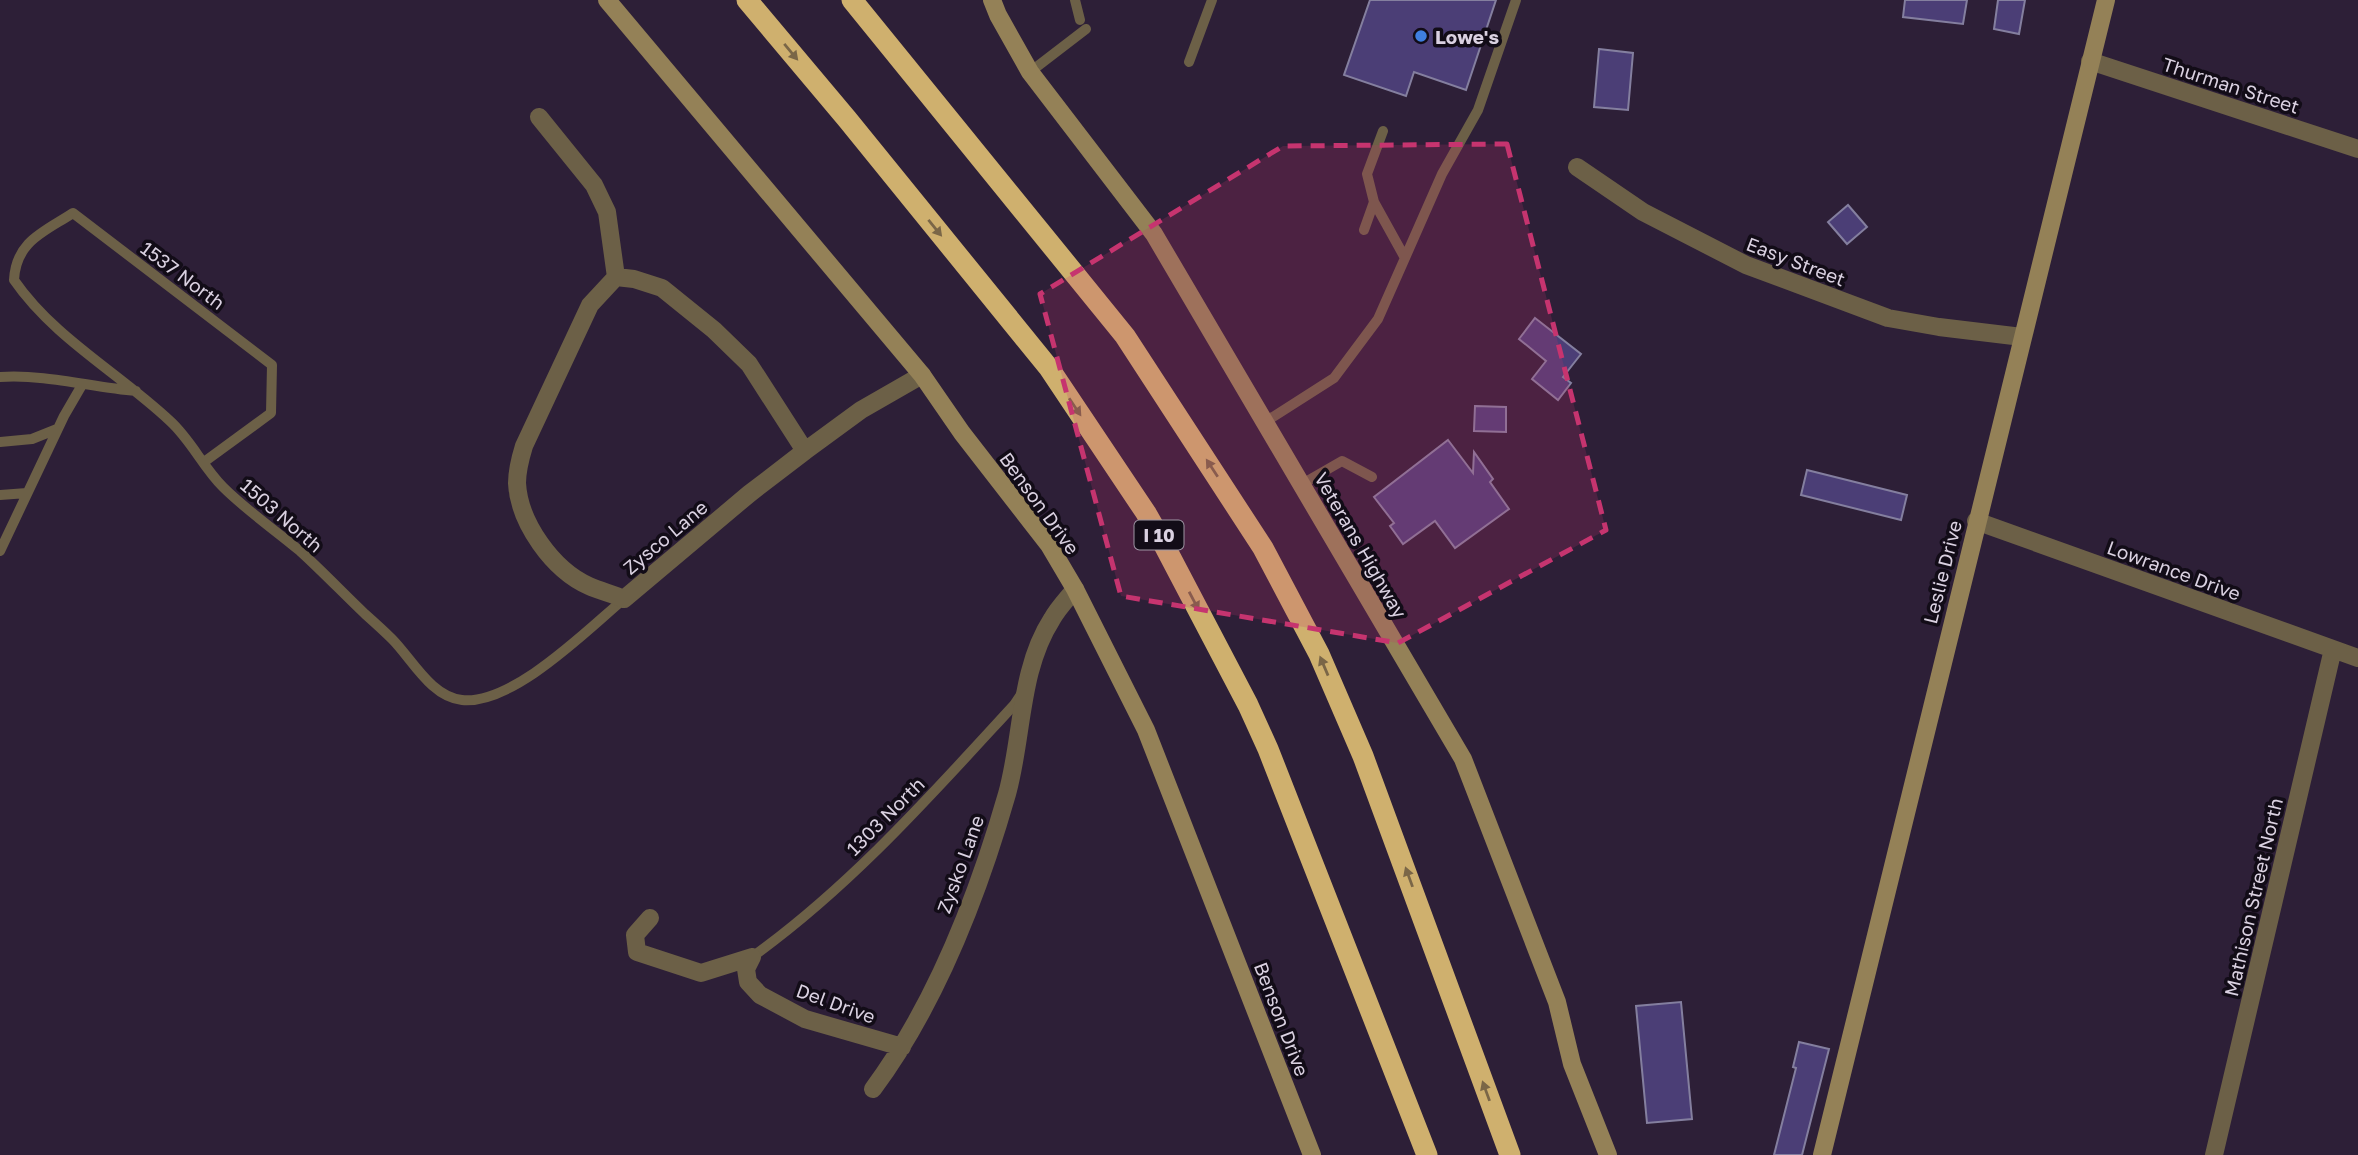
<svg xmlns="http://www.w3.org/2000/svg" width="2358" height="1155" font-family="'Golos Text',sans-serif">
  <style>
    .building { fill: #4b3e76; stroke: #847f9f; stroke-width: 2 }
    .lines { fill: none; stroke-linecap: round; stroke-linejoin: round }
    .lane { stroke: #6c6047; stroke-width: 10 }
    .street { stroke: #6c6047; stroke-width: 18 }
    .secondary { stroke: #948157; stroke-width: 18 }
    .highway { stroke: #cfb06e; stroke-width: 21 }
    .oneway { fill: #7a6647 }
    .marked { fill: #c6346f; fill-opacity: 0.2; stroke: #c6346f; stroke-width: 5; stroke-dasharray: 14 9; stroke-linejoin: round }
    .shop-dot { fill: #3f7fe0; stroke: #120c17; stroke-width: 2.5 }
    .labels { text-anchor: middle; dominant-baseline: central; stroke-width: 7; stroke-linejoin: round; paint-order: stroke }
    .shield { fill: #120c17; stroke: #9e96a4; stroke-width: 2 }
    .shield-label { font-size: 18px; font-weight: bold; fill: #dad1e1 }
    .poi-label { font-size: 19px; font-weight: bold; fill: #dad1e1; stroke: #120c17; text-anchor: start }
    .street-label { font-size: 19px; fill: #dad1e1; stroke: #120c17 }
  </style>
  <rect width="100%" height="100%" fill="#2d1f37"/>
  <path class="building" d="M1370,0H1496L1466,90L1414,72L1406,96L1344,75Z
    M1905,0H1967L1963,24L1903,17Z
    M1998,0H2025L2019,34L1994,29Z
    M1599,49L1633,53L1628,110L1594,107Z
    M1848,205L1867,227L1847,244L1828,222Z
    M1535,318L1581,354L1563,377L1571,383L1558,400L1532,379L1546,361L1519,339Z
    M1475,406L1506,407V432L1474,431Z
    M1448,440L1473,473L1474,452L1493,479L1490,482L1509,509L1455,548L1435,521L1403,544L1390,526L1394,523L1374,497Z
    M1807,470L1907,495L1901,520L1801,495Z
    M1681,1002L1692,1119L1647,1123L1636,1006Z
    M1799,1042L1829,1049L1802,1155H1774L1796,1068L1793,1067Z"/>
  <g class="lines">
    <path class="lane" d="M1075,0L1080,20
      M1189,62L1212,0
      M1030,72L1086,29
      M1383,131L1367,174L1374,202L1405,258L1442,174L1478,110L1516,0
      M1364,230L1374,202
      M0,377C46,374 90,387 136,391
      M1265,422L1334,378L1378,319L1405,258
      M0,442L32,439L57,429
      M204,462L271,413L272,365L73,213C44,232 16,241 14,280C54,338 119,373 170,421C191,440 203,467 223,487C246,510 275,530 300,551C322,571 343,593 365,614C374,622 383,630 392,639C412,659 431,697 462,700C513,705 587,630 624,599
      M1302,484L1342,461L1372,477
      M0,495L27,493
      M0,551L64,416L82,385
      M752,957C851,886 932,794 1014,705L1022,693"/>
    <path class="street" d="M2090,61L2358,149
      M539,117L594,185L607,212L616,277
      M1577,167L1643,212L1746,265L1888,318L1939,327L2022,337
      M616,277L590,305L524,446C520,459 517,470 517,483C519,523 553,570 589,586C600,591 613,594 624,599L749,494L805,451L861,410L922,375
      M616,277L634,279L662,288L714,330L749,364L805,451
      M1976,521L2358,658
      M650,918L635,935L637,952L701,973L752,957
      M752,957L746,969L748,982L760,995L805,1019L902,1047
      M873,1089C936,1004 978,895 1007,794C1023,737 1019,670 1052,619C1058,608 1067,599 1075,589
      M2214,1155L2333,649"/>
    <path class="secondary" d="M607,0L922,375L962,433L1049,545L1075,589L1146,730L1312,1155
      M992,0L998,15L1030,72L1154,234L1463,759L1557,1002L1572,1064L1608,1155
      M1822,1155L2106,0"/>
    <path class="highway" d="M747,0L847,119L1049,368L1146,513L1163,543L1248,705L1268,749L1427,1155
      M852,0L1125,336L1263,548L1319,654L1363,756L1510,1155"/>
  </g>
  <defs><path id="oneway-solid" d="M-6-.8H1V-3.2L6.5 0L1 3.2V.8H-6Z" transform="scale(1.75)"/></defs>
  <g class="oneway">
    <use href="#oneway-solid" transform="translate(791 52) rotate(50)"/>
    <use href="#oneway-solid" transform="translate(935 228) rotate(51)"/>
    <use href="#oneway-solid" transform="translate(1075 407) rotate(56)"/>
    <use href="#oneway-solid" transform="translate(1212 468) rotate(-123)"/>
    <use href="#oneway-solid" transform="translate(1194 601) rotate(62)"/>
    <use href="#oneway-solid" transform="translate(1324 666) rotate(-113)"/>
    <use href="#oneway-solid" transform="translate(1409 877) rotate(-110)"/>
    <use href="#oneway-solid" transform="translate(1486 1091) rotate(-110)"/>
  </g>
  <path class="marked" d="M1507,144L1606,530L1398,643L1121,596L1040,294L1283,146Z"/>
  <circle class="shop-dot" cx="1421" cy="36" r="7"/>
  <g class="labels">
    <rect class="shield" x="1134.5" y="520.5" width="49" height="29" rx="5"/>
    <g class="shield-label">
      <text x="1159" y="535">I 10</text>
    </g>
    <g class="poi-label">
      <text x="1435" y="36">Lowe's</text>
    </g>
    <g class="street-label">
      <text transform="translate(2231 85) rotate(18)">Thurman Street</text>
      <text transform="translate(1796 261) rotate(21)">Easy Street</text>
      <text transform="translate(183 275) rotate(37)">1537 North</text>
      <text transform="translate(1040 503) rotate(54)">Benson Drive</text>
      <text transform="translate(282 515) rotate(41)">1503 North</text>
      <text transform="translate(665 537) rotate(-40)">Zysco Lane</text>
      <text transform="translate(1361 545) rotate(60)">Veterans Highway</text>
      <text transform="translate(2174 570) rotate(20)">Lowrance Drive</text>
      <text transform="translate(1942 572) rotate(-76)">Leslie Drive</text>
      <text transform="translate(885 816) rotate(-45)">1303 North</text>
      <text transform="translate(960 864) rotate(-70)">Zysko Lane</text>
      <text transform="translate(2253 897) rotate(-77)">Mathison Street North</text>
      <text transform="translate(836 1003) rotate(20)">Del Drive</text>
      <text transform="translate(1282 1019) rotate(69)">Benson Drive</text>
    </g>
  </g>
</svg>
